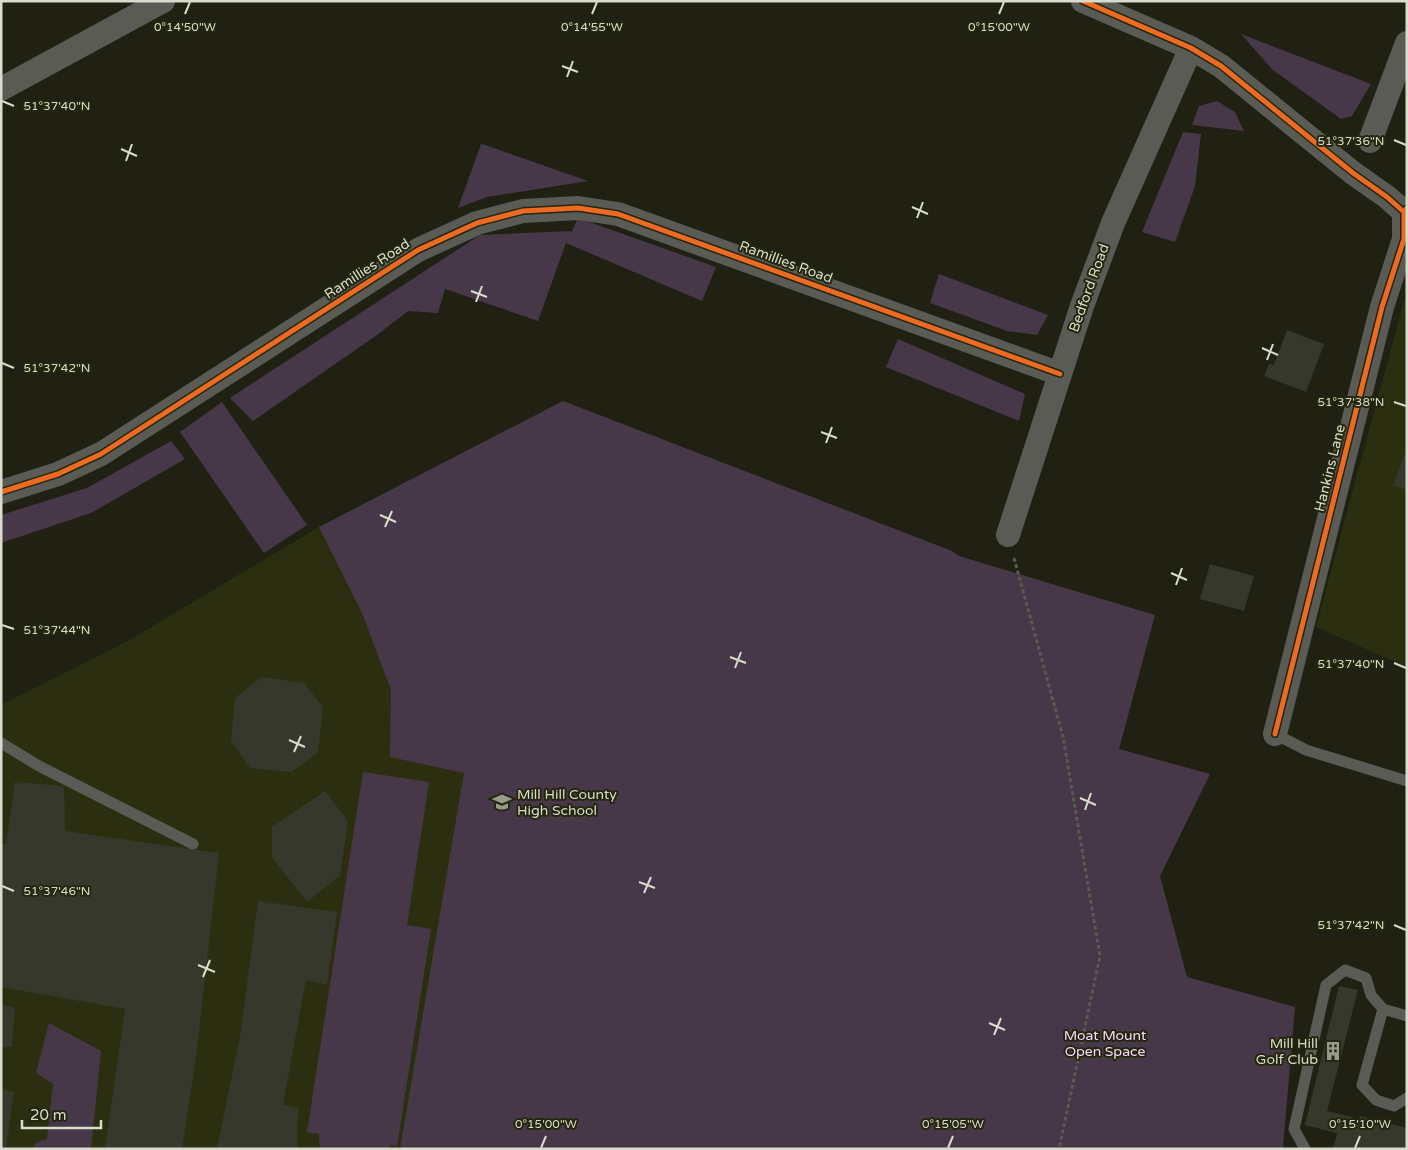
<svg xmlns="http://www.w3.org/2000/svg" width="1408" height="1150" font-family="'Varela Round',sans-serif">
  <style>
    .built { fill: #2b2f10 }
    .green { fill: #473849 }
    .building { fill: #37382c }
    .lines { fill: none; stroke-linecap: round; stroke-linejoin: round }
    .path { stroke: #585951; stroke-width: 3; stroke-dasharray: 4 2.5; stroke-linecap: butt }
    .lane { stroke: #5a5b54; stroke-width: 11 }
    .street { stroke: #5a5b54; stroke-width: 24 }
    .cycleway-casing { stroke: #24270d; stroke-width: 8 }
    .cycleway { stroke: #ed6a23; stroke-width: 5 }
    .ticks { fill: none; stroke: #d9dccc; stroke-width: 2 }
    .labels { text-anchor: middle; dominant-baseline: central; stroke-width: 4; stroke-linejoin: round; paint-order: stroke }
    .street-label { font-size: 14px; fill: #d9dccc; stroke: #24270d }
    .poi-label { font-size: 14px; fill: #d9dccc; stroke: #24270d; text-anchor: start }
    .park-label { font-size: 14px; fill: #f7d8fe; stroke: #24270d }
    .ticks-label { font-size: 12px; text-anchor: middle; fill: #d9dccc; stroke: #24270d; stroke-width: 4; stroke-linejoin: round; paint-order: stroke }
  </style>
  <rect width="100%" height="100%" fill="#202113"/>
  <path class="built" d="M1404,301L1407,302V667L1316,627Z
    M563,401L952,551L980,1149H1V705L126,642L319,527Z"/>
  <path class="green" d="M1241,34L1371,84L1352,116L1341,119L1273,70Z
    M1217,101L1235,112L1244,131L1192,125L1199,106Z
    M1183,132L1201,134L1195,186L1175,242L1142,232Z
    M481,144H482L588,181L487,197L458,208Z
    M578,218L716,267L702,301L566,243L538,321L445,289L438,313L408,311L377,335L253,421L230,398L480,235L571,231L570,235Z
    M939,274L1048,315L1037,335L1007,331L930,303Z
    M898,339L1025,394L1019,421L886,367Z
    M563,401L952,551L959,556L1155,615L1119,749L1210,774L1160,876L1187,977L1295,1007L1283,1147L1287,1149H400L464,773L390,757L391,690L362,613L319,527Z
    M222,402L307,525L264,553L180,432Z
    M171,441L185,459L91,513L1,543V515L87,488Z
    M363,772L429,782L407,925L431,929L397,1146L390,1145L389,1149H320L319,1134L307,1132Z
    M49,1023L101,1051L91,1149H33L36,1143L47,1139L53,1084L36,1073Z"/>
  <path class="building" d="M1287,330L1324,344L1306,392L1264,376L1269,364L1274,365Z
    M1407,448V490L1393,485Z
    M1210,564L1254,576L1244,611L1200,599Z
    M261,677L304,683L323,707L318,752L292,772L250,768L231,741L235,698Z
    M15,782L64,786L65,831L219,853L196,1058L182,1149H105L125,1009L1,987V844H6Z
    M325,791L348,821L340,876L307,902L272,857V827Z
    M258,901L337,912L327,985L306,980L283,1105L298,1108L297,1149H217L240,1036Z
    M1339,986L1358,990L1327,1111L1359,1119L1360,1116L1407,1128V1149H1333L1337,1133L1305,1125Z
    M1,1005L15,1008L12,1047H1Z
    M1,1089L14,1092L6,1149L1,1148Z"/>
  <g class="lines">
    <path class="path" d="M1014,558L1063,737L1100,956L1059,1149"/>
    <path class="lane" d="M1275,734L1306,750L1407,781
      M1,743L39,766L193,844
      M1407,1016L1383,1009L1362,1085L1376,1100L1394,1106L1407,1098
      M1305,1149L1294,1129L1326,985L1345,970L1366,978L1371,995L1383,1009"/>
    <path class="street" d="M1083,1L1191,48L1221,66L1353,173L1387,197L1404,212
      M1,89L163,1
      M1370,141L1407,43
      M1,492L58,474L101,454L418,250L477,223L523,211L578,208L618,214L1060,374
      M1008,535L1082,306L1113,223L1191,48
      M1275,734L1382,307L1404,239V212L1407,208"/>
    <g class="cycleway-casing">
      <path id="cycleway" d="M1083,1L1191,48L1221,66L1353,173L1387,197L1404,212
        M1,492L58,474L101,454L418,250L477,223L523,211L578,208L618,214L1060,374
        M1275,734L1382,307L1404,239V212L1407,208"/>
    </g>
    <use href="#cycleway" class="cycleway"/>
  </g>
  <path class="ticks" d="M185,14L190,2M592,14L597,2M999,14L1004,2M562,66L578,72M567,77L573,61M2,101L14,106M1394,140L1406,145M121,149L137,156M126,161L132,144M912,207L928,214M917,218L923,202M471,291L487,297M476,302L482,286M1262,348L1278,355M1267,360L1273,344M2,363L14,368M1394,402L1406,406M821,432L837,438M826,443L832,427M380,515L396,522M385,527L392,511M1171,573L1187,580M1176,585L1182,568M2,625L14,629M730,657L746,663M1394,663L1406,668M735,668L741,652M289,740L305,747M294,752L301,736M1080,798L1096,805M1085,810L1091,793M639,882L655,888M2,886L14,891M644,893L651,877M1394,925L1406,930M198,965L215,972M203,977L210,960M989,1023L1005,1030M994,1035L1001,1018M541,1148L546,1136M948,1148L953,1136M1355,1148L1360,1136"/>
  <defs>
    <g id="school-bare" transform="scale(1.5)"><path d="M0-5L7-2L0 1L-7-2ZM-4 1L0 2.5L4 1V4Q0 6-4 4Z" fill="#989b8b" stroke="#24270d" stroke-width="2.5" paint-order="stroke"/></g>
    <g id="building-bare" transform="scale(1.5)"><path d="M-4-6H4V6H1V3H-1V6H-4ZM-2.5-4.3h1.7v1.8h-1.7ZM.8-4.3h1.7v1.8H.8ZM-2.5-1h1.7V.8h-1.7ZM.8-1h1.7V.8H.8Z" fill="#989b8b" stroke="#24270d" stroke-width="2.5" paint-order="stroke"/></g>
  </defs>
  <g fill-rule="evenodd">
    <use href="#school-bare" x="502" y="802"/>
    <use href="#building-bare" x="1333" y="1051"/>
  </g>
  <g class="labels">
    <g class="street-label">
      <text transform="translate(786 262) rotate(20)">Ramillies Road</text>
      <text transform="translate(367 269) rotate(-33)">Ramillies Road</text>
      <text transform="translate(1089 288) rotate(-70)">Bedford Road</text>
      <text transform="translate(1330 468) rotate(-76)">Hankins Lane</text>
    </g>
    <g class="poi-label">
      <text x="517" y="794">Mill Hill County<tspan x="517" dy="16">High School</tspan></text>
      <text x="1318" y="1043" text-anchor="end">Mill Hill<tspan x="1318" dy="16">Golf Club</tspan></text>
    </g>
    <g class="park-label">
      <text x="1105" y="1035">Moat Mount<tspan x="1105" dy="16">Open Space</tspan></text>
    </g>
  </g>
  <g class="ticks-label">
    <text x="185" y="31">0°14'50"W</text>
    <text x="592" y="31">0°14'55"W</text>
    <text x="999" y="31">0°15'00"W</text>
    <text x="57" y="110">51°37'40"N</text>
    <text x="1351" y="145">51°37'36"N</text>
    <text x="57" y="372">51°37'42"N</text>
    <text x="1351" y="406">51°37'38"N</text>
    <text x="57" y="634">51°37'44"N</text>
    <text x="1351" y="668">51°37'40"N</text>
    <text x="57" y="895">51°37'46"N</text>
    <text x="1351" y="929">51°37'42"N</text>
    <text x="546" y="1128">0°15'00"W</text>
    <text x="953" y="1128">0°15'05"W</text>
    <text x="1360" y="1128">0°15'10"W</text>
  </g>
  <rect width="1408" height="1150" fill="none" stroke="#d9dccc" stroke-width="5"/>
  <path d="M22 1120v8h79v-8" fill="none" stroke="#d9dccc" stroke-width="2.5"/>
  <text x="30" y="1120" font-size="15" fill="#d9dccc" stroke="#24270d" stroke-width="4" paint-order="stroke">20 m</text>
</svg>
